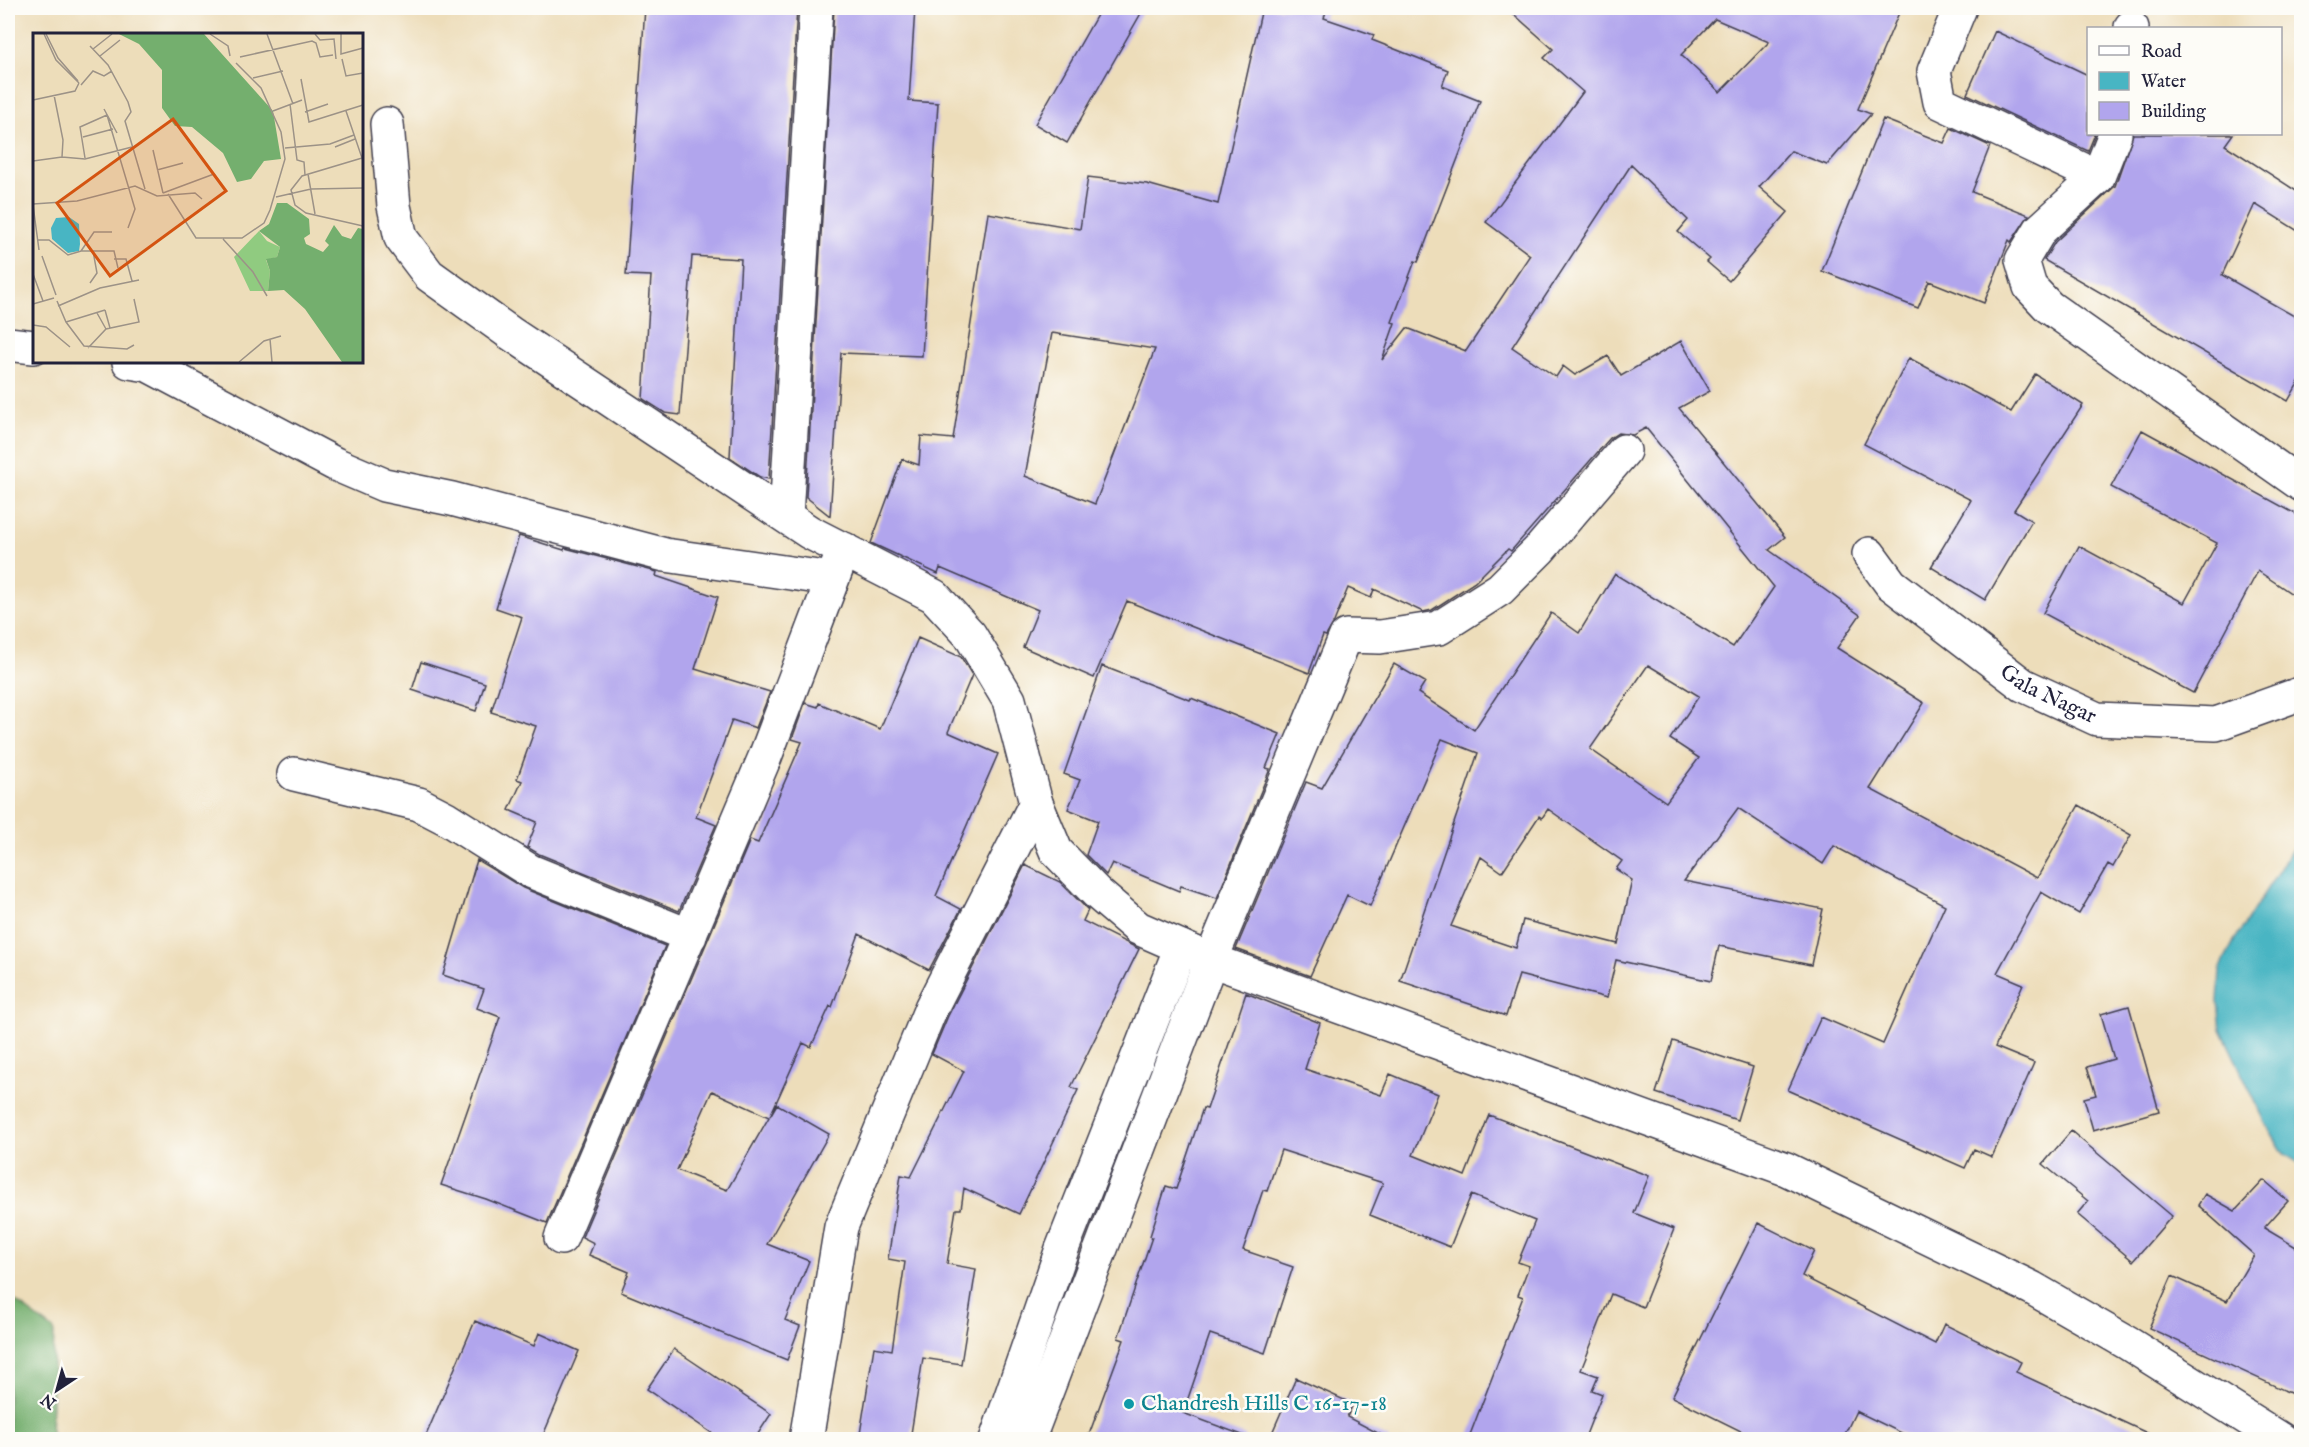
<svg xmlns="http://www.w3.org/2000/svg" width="2309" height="1447" font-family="'IM FELL English',serif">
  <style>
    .forest { fill: #74af6e; stroke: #4b6854; stroke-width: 1.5 }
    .water { fill: #48b5c3; stroke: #356c7f; stroke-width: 1.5 }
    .building { fill: #b1a5ed; fill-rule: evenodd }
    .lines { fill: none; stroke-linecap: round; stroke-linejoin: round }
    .minor-casing { stroke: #403e4e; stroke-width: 36 }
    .minor { stroke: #fff; stroke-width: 33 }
    .culture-dot { fill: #0f9aa8; stroke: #fdfcf7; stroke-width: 2 }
    .labels { text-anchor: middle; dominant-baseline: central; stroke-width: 5; stroke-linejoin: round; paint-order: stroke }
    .street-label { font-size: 22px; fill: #22223b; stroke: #fdfcf7 }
    .culture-label { font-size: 22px; fill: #0d838f; stroke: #fdfcf7; text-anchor: start }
    .inset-road { fill: none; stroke: #9c9287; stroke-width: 1.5 }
    .view { fill: #d45411; fill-opacity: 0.15; stroke: #d45411; stroke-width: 3 }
    .inset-edge { fill: none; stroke: #22223b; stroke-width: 3 }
  </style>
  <rect width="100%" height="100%" fill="#fdfcf7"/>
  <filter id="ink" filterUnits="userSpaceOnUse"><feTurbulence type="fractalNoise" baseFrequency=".0167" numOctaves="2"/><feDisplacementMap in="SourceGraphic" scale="12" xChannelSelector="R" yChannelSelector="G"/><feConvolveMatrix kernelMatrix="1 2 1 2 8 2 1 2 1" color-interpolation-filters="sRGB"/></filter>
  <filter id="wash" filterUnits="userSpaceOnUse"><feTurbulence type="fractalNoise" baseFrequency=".008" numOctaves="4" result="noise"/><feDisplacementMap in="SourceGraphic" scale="24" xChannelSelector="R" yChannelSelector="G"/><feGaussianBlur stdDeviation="1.35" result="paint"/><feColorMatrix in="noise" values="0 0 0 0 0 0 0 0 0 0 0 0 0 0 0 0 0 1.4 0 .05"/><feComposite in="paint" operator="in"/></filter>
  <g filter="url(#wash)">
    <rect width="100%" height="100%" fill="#edddba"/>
    <path class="forest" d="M8,1296L54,1330L51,1439H8Z"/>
    <path class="water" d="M2301,835V1164L2284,1154L2266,1124L2221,1029L2218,1002L2220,970L2234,941Z"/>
    <g id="blocks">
      <path class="building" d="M645,8H797L769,479L760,477L730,457L741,259L692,256L680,415L665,413L643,399L651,276L626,275Z
        M834,8H915L909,101L938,103L922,356L841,353L830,516L806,497Z
        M1101,8H1144L1067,143L1035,124Z
        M1262,8H1327L1324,18L1374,35L1372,40L1448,70L1442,86L1480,101L1418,262L1415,261L1392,322L1395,323L1382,360L1407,328L1466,351L1530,255L1486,222L1583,92L1544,58L1553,49L1507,8H1901L1858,109L1871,114L1827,165L1791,151L1759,187L1788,212L1729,281L1707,262L1710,259L1678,232L1688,220L1631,165L1512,347L1556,377L1563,366L1575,375L1608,356L1621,376L1681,341L1710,391L1679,408L1785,537L1769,550L1860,615L1837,648L1924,703L1870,789L2037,878L2079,805L2131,835L2113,867L2108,864L2079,914L2041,892L1997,973L2023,984L1995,1047L2034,1063L1992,1157L1974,1149L1965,1168L1788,1090L1821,1017L1883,1044L1945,905L1834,846L1823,864L1738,808L1684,881L1823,909L1811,965L1719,946L1711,981L1616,960L1607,998L1519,975L1506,1016L1400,981L1478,753L1442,739L1370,906L1347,895L1310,976L1236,949L1306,782L1322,788L1394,664L1425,682L1418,693L1474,730L1551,613L1579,633L1615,574L1733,647L1774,587L1646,428L1633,435L1618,433L1610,438L1511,551L1508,549L1475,582L1432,610L1423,612L1374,589L1371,598L1348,588L1334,622L1326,636L1323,635L1309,673L1127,601L1094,678L1023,647L1038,610L940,568L938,574L871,543L902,459L919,465L921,436L953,439L988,213L1080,229L1088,177L1147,184L1218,204ZM1715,19L1769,42L1720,92L1681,55ZM1052,333L1155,349L1095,504L1025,476ZM1648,665L1699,696L1670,739L1699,758L1666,802L1590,749ZM1548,809L1622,861L1616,869L1632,880L1618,944L1523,920L1516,948L1451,926L1481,857L1502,872L1539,816L1542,818Z
        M1995,31L2088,75V134H2095L2088,151L1967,94Z
        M1883,119L1944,143L1951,128L1990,146L1972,192L2029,215L2011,242L2009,240L1984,303L1929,281L1918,308L1822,271Z
        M2133,134H2233L2225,145L2301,194V233L2255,204L2222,275L2301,320V378L2288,401L2044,260L2055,242L2115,186Z
        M1909,358L2011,412L2035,374L2083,405L2014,510L2032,521L1985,600L1931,567L1971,500L1864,444Z
        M2142,430L2301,517V600L2258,571L2193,693L2043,613L2079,546L2184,603L2217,543L2111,487Z
        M519,536L564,550L565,548L657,572L656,576L718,597L695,669L770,692L756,728L732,720L696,817L716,825L679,911L539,854L527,847L537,822L509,810L522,781L517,779L536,726L491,712L522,617L496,608Z
        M918,638L961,657L972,675L948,732L998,754L936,896L961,909L929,970L859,934L832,1007L830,1006L811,1047L803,1043L770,1116L777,1104L829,1134L767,1244L809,1261L785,1320L800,1326L787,1360L621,1292L629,1272L589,1255L594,1243L582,1237L750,840L758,843L802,742L792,739L805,703L818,707L819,703L880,729ZM712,1091L769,1117L727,1190L677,1170Z
        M421,662L485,683L476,711L412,690Z
        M1102,666L1190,700L1191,698L1280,734L1266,768L1270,769L1217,898L1181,886L1179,891L1112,863L1106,875L1086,855L1098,821L1068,809L1080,780L1064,774Z
        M477,860L523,888L665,946L547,1223L486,1199L441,1185L500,1017L477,1008L484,989L443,975Z
        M1025,865L1060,882L1088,910L1083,921L1139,949L1071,1087L1078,1090L1019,1214L964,1188L961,1209H956L947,1264L976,1269L961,1364L923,1358L910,1440H859L874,1347L892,1350L905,1262L888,1259L901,1175L911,1177L964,1071L932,1054L948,1016Z
        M1246,993L1320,1023L1305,1069L1381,1095L1390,1074L1438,1094L1413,1155L1465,1176L1489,1115L1649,1176L1634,1213L1674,1229L1643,1307L1611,1294L1581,1370L1598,1376L1592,1390L1602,1394L1584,1440H1468L1523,1297L1518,1295L1529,1266L1518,1262L1535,1221L1471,1195L1450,1247L1370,1215L1383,1183L1281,1150L1267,1191L1263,1190L1243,1250L1293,1267L1265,1353L1210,1334L1183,1413L1245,1436V1440H1087L1124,1340L1118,1338L1152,1237L1150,1236L1166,1186L1176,1189L1203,1108L1207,1109Z
        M2129,1006L2159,1111L2093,1130L2084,1098L2096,1095L2087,1067L2114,1059L2101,1014Z
        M1673,1041L1753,1067L1737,1120L1656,1093Z
        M2071,1131L2172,1216L2133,1261L2077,1214L2088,1201L2043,1164Z
        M2264,1180L2288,1201L2264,1228L2301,1250V1398L2149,1328L2172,1276L2227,1301L2254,1255L2198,1205L2205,1194L2235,1211Z
        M1758,1223L1814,1251L1802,1276L1935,1344L1944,1324L2021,1362L2016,1372L2162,1440H1916L1856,1411L1842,1440H1759L1672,1397Z
        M475,1321L534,1346L539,1333L579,1351L541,1440H424Z
        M674,1349L771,1414L754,1440H722L647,1389Z
        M1296,1378L1353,1404L1347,1417L1391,1440H1269Z"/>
    </g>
  </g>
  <g filter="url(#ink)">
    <use href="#blocks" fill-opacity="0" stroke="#403e4e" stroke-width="1.5"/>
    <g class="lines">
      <g class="minor-casing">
        <g id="minor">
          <path d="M1960,8L1934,71L1940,102L2098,177"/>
          <path d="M2131,27L2132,28"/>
          <path d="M387,124L394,206L401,238L429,275L510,333L809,532L934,596L970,635L1009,700L1036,803L1056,851L1097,893L1138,928L1211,960L1786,1169L2032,1288L2129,1344L2282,1440"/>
          <path d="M2115,134L2098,177L2040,230L2022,260L2030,287L2049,307L2302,485"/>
          <path d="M8,344L34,347"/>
          <path d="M129,362L148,365L335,464L384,485L452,499L665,555L832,579"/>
          <path d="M786,516L816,8"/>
          <path id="s1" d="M1869,554L1891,584L2023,685L2097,719L2216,724L2302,693"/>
          <path d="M294,774L419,804L446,818L530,871L690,936"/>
          <path d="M561,1238L765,757L844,549"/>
          <path d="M806,1440L841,1227L931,1008L1036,803"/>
          <path d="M996,1440L1062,1249L1181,947"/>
          <path d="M1028,1440L1211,960L1346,636L1380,637L1439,628L1500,589L1540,549L1624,451"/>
        </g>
      </g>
      <use href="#minor" class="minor"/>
    </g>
  </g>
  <circle class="culture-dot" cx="1129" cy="1404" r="6"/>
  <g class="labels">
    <g class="street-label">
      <text stroke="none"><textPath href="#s1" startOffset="230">Gala Nagar</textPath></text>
    </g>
    <g class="culture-label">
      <text x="1141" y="1404">Chandresh Hills C 16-17-18</text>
    </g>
  </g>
  <g transform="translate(33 33)">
    <rect width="330" height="330" fill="#edddba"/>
    <path d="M226,198L234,208L247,214L244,224L233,227L237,238L235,258H217L201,224Z" fill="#90cb80"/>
    <path d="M86,1H171L240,78L248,126L231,128L218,146L204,149L190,120L159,94L142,93L129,75V37L106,11ZM244,170H254L276,186L277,201L271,205L273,211L290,219L296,212L292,208L301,192L309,203L318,206L325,195L330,196V329H309L272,276L251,257L235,258L237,238L233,226L244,224L247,214L226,198L236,191Z" fill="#74af6e"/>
    <path d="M36,184L46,191L47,211L46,218L35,220L19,206L18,195L23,185Z" fill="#48b5c3"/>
    <path class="inset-road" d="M11,1L23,27L46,50M13,1L25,25L45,48M177,1L195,13L197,23M234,1L260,71M282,1L287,7L301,6L303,26M308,1V21L330,15M57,13L75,32L95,69L98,79L92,88L112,156M60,16L79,1M67,23L87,7M207,24L279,8L283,10L287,24L300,22M309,26L313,43L330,40M220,45L250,38M268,46L276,89L330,72M48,52L60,38L71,43L79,38M21,62L30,107L29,124M0,67L42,58L46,50M257,71L264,127L271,129L272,142M71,76L84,100M240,78L269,67M313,78L330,128M272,79L295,71M74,82L102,176L95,195M50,104L80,96M302,114L322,106M252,115L297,111L321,102M120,117L130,160M52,125L47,94L74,82M329,125L269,143L258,157L262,172L273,180L330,193M0,128L29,124L52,126L99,114M124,137L150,130M275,141L282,181M130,160L181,141M135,161L163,205H209L231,190L237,177L252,126L248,99L228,55L203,30M243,164L278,156L330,155M0,171L44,168L102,153L124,163L162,160L169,166M0,172L6,217M190,206L220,239L234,263M5,207H16L35,222L48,218L61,199H79M48,218H81L85,235M9,223L23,262M81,226H93L99,248M0,241L10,268M57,250L64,240L60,218M24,268L33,289L51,313L94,316L101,312M0,271L21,265M25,273L67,255L106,247M72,277L77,295M64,280L73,296M33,289L72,277M0,292L13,294L37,314M0,292V329M237,306L239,329M55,315L73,296L106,289L101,266M206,329L231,308L248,303"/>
    <path class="view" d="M140,86L193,158L77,243L24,170Z"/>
    <rect width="330" height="330" class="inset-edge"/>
  </g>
  <rect width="2309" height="1447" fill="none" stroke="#fdfcf7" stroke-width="30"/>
  <rect x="2087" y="27" width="195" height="108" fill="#fdfcf7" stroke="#a5a5ac" stroke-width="1.5"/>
  <rect x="2099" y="46" width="30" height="9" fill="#ffffff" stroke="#a5a5ac" stroke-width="1.5"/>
  <text x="2141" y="57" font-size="18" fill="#22223b">Road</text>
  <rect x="2099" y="72" width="30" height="18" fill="#48b5c3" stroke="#a5a5ac" stroke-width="1.5"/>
  <text x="2141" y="87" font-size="18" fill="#22223b">Water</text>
  <rect x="2099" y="102" width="30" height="18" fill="#b1a5ed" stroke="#a5a5ac" stroke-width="1.5"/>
  <text x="2141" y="117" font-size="18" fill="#22223b">Building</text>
  <g transform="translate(57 1390) rotate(216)" stroke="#fdfcf7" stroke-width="4.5" paint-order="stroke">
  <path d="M0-4.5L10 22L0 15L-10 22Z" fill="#22223b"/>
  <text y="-9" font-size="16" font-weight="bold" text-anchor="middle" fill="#22223b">N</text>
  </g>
</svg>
